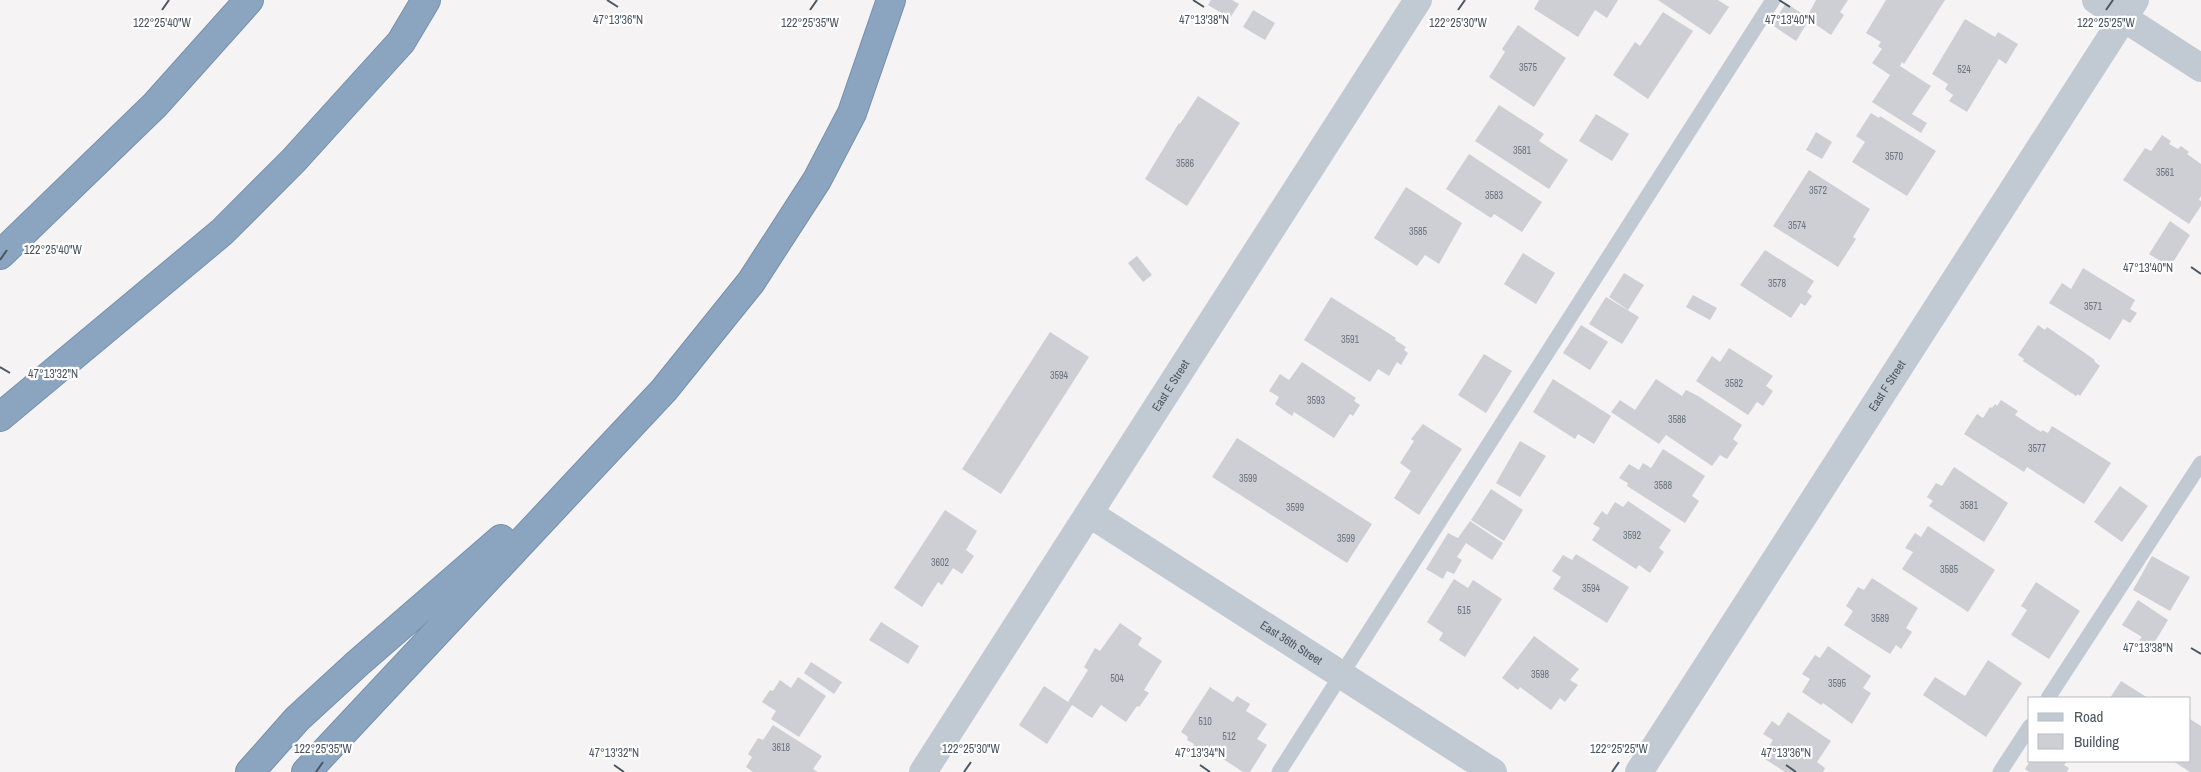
<svg xmlns="http://www.w3.org/2000/svg" width="2201" height="772" font-family="'Archivo Narrow',sans-serif">
  <style>
    .building { fill: #cdcfd5 }
    .lines { fill: none; stroke-linecap: round; stroke-linejoin: round }
    .motorway-casing { stroke: #7690ad; stroke-width: 30 }
    .service { stroke: #c1cad2; stroke-width: 15 }
    .minor { stroke: #c1cad2; stroke-width: 28 }
    .motorway { stroke: #8ba5c1; stroke-width: 28 }
    .ticks { fill: none; stroke: #4a5661; stroke-width: 2 }
    .labels { text-anchor: middle; dominant-baseline: central; stroke-width: 4.5; stroke-linejoin: round; paint-order: stroke }
    .number-label { font-size: 10px; fill: #6b747e }
    .street-label { font-size: 12px; fill: #4a5661; stroke: #fff }
    .ticks-label { font-size: 12px; text-anchor: middle; fill: #4a5661; stroke: #fff; stroke-width: 4.5; stroke-linejoin: round; paint-order: stroke }
  </style>
  <rect width="100%" height="100%" fill="#f5f3f3"/>
  <path class="building" d="M1211,0H1232L1239,4L1230,18L1208,5Z
    M1539,0H1618L1607,18L1595,10L1578,37L1534,9Z
    M1658,0H1718L1729,7L1710,35Z
    M1816,0H1848L1840,12L1844,15L1831,35L1809,20L1796,41L1772,25L1786,3L1807,17Z
    M1886,0H1945L1904,64L1902,62L1900,66L1931,86L1912,114L1927,123L1921,133L1872,102L1890,75L1872,63L1882,49L1878,46L1881,42L1866,33Z
    M1253,10L1275,23L1265,40L1243,27Z
    M1663,12L1693,31L1648,99L1613,75L1635,42L1640,46Z
    M1965,19L1995,37L1998,32L2018,44L2006,64L1999,59L1967,112L1949,101L1953,95L1945,89L1948,84L1932,74Z
    M1518,25L1566,58L1534,107L1489,77L1505,52L1502,49Z
    M1198,96L1240,123L1187,206L1145,179L1179,123L1180,124Z
    M1499,105L1544,134L1539,141L1568,160L1549,189L1475,141Z
    M1871,113L1879,118L1880,116L1936,151L1907,196L1852,162L1865,142L1856,136Z
    M1596,114L1629,134L1612,161L1579,141Z
    M1816,132L1832,142L1822,159L1806,150Z
    M2162,135L2171,141L2169,144L2178,149L2181,146L2189,152L2187,154L2201,164V196L2199,200L2201,201V206L2189,224L2123,180L2145,148L2151,151Z
    M1469,154L1542,202L1522,232L1494,214L1491,218L1446,189Z
    M1809,170L1870,209L1853,237L1856,239L1838,267L1773,226Z
    M1406,187L1462,223L1439,264L1425,255L1417,266L1374,238Z
    M2170,221L2190,235L2170,267L2149,254Z
    M1765,250L1814,281L1807,292L1812,296L1805,306L1801,303L1791,318L1740,285Z
    M1523,253L1555,273L1536,304L1504,284Z
    M1137,256L1152,275L1143,282L1128,263Z
    M2083,268L2135,300L2130,309L2137,313L2130,323L2123,319L2110,340L2049,303L2062,283L2071,289Z
    M1624,273L1644,285L1628,310L1609,297Z
    M1693,295L1717,308L1710,320L1686,307Z
    M1331,297L1396,338L1395,340L1406,347L1404,350L1408,353L1401,365L1397,362L1389,376L1378,369L1370,382L1304,340Z
    M1606,297L1639,317L1622,344L1589,324Z
    M1581,325L1608,342L1590,370L1563,353Z
    M2038,325L2045,330L2047,327L2095,360L2094,361L2100,366L2080,396L2078,394L2076,396L2023,361L2024,359L2018,355Z
    M1050,332L1089,357L1001,494L962,469Z
    M1729,348L1773,376L1766,386L1773,391L1763,406L1757,402L1748,415L1696,381L1712,356L1720,362Z
    M1484,354L1512,371L1486,413L1458,395Z
    M1302,362L1356,398L1354,401L1360,405L1353,416L1350,414L1334,438L1294,412L1292,416L1275,404L1279,397L1269,391L1280,374L1289,380Z
    M1553,379L1611,416L1594,444L1578,434L1575,439L1533,412Z
    M1656,379L1682,396L1686,390L1698,396L1742,425L1733,439L1738,443L1727,459L1720,455L1712,466L1666,435L1659,444L1611,412L1620,400L1635,410Z
    M2001,400L2018,411L2015,415L2041,432L2042,430L2048,433L2052,426L2111,463L2084,504L2027,467L2024,472L1964,434L1977,414L1983,418L1990,407L1992,408L1995,404L1997,406Z
    M1423,424L1462,449L1419,515L1394,498L1411,471L1400,463L1414,441L1411,439Z
    M1237,438L1372,524L1347,563L1212,477Z
    M1520,441L1546,456L1520,497L1496,483Z
    M1663,449L1705,476L1692,496L1699,501L1685,523L1627,486L1628,483L1619,478L1629,464L1639,470L1643,463L1651,468Z
    M1954,467L2008,503L1984,542L1929,506L1933,501L1927,497L1936,483L1942,486Z
    M2120,486L2148,506L2122,542L2094,522Z
    M1491,489L1523,510L1504,541L1471,520Z
    M1628,501L1671,530L1659,548L1664,552L1650,573L1639,565L1636,569L1592,540L1600,528L1593,524L1602,511L1607,515L1615,502L1623,507Z
    M945,510L977,531L966,550L974,556L962,574L953,568L942,585L938,582L922,607L894,588Z
    M1470,521L1503,543L1492,560L1466,543L1457,557L1462,560L1454,574L1447,571L1443,579L1426,569L1448,533L1458,538Z
    M1928,526L1995,570L1968,612L1902,569L1913,552L1905,548L1915,533L1921,537Z
    M1576,554L1629,587L1607,623L1553,589L1561,577L1552,571L1563,555L1572,560Z
    M2152,556L2190,577L2170,611L2133,590Z
    M1872,578L1918,608L1906,628L1912,632L1901,649L1896,645L1890,654L1844,625L1853,611L1846,606L1858,587L1864,590Z
    M1454,579L1468,588L1473,580L1502,599L1465,657L1439,640L1443,633L1427,622Z
    M2036,582L2080,611L2049,659L2011,635L2027,610L2021,606Z
    M2138,600L2168,620L2151,648L2139,640L2142,637L2122,625Z
    M881,622L919,646L908,664L869,640Z
    M1120,623L1142,638L1138,645L1162,661L1144,690L1149,693L1139,707L1137,706L1126,722L1101,705L1092,718L1072,705L1047,744L1019,725L1044,686L1068,702L1088,670L1084,667L1095,648L1100,651Z
    M1534,636L1579,669L1570,680L1578,685L1565,702L1560,698L1551,710L1520,687L1518,690L1502,678Z
    M1828,646L1871,676L1863,688L1871,693L1852,724L1823,703L1821,705L1802,692L1810,679L1802,674L1815,655L1820,658Z
    M1988,660L2022,683L1986,737L1923,695L1935,677L1965,696Z
    M811,662L842,682L834,694L804,673Z
    M798,677L826,696L799,737L771,719L776,711L762,702L770,690L773,691L780,680L791,688Z
    M2121,681L2148,698H2110Z
    M1210,687L1233,702L1237,696L1250,704L1246,711L1267,724L1257,739L1267,745L1250,772H1243L1214,753L1212,756L1206,752L1201,760L1189,752L1194,744L1187,740L1188,737L1181,732Z
    M1788,712L1831,741L1817,762L1825,768L1823,772H1785L1762,757L1773,740L1763,734L1772,721L1779,726Z
    M2190,719L2201,726V772H2190L2173,761H2190Z
    M773,725L822,756L813,769L818,772H753L746,767L752,757L748,754L758,738L763,740Z
    M2030,761H2067L2064,765L2069,768L2067,772H2029L2025,769Z"/>
  <g class="lines">
    <g class="motorway-casing">
      <path id="motorway" d="M0,255L155,105L249,0
        M0,417L222,232L293,161L401,42L426,0
        M250,772L297,719L358,663L501,539
        M306,772L664,390L751,282L817,180L852,113L891,0"/>
    </g>
    <path class="service" d="M2048,698L2201,463
      M1279,772L1773,0
      M2000,772L2030,726"/>
    <g class="minor">
      <path d="M2096,0L2201,68"/>
      <path id="s1" d="M1090,514L1493,772"/>
      <path id="s2" d="M923,772L1418,0"/>
      <path id="s3" d="M1639,772L2135,0"/>
    </g>
    <use href="#motorway" class="motorway"/>
  </g>
  <path class="ticks" d="M607,0L618,7M1193,0L1204,7M1779,0L1790,7M162,10L169,0M810,10L817,0M1458,10L1465,0M2106,10L2113,0M0,260L7,250M2191,267L2201,274M0,367L10,373M2191,648L2201,654M614,765L624,772M1200,765L1210,772M1786,765L1796,772M316,772L323,762M964,772L971,762M1612,772L1619,762"/>
  <g class="labels">
    <g class="number-label">
      <text x="1528" y="67">3575</text>
      <text x="1964" y="69">524</text>
      <text x="1522" y="150">3581</text>
      <text x="1894" y="156">3570</text>
      <text x="1185" y="163">3586</text>
      <text x="2165" y="172">3561</text>
      <text x="1818" y="190">3572</text>
      <text x="1494" y="195">3583</text>
      <text x="1797" y="225">3574</text>
      <text x="1418" y="231">3585</text>
      <text x="1777" y="283">3578</text>
      <text x="2093" y="306">3571</text>
      <text x="1350" y="339">3591</text>
      <text x="1059" y="375">3594</text>
      <text x="1734" y="383">3582</text>
      <text x="1316" y="400">3593</text>
      <text x="1677" y="419">3586</text>
      <text x="2037" y="448">3577</text>
      <text x="1248" y="478">3599</text>
      <text x="1663" y="485">3588</text>
      <text x="1969" y="505">3581</text>
      <text x="1295" y="507">3599</text>
      <text x="1632" y="535">3592</text>
      <text x="1346" y="538">3599</text>
      <text x="940" y="562">3602</text>
      <text x="1949" y="569">3585</text>
      <text x="1591" y="588">3594</text>
      <text x="1464" y="610">515</text>
      <text x="1880" y="618">3589</text>
      <text x="1540" y="674">3598</text>
      <text x="1117" y="678">504</text>
      <text x="1837" y="683">3595</text>
      <text x="1205" y="721">510</text>
      <text x="1229" y="736">512</text>
      <text x="781" y="747">3618</text>
    </g>
    <g class="street-label">
      <text stroke="none"><textPath href="#s2" startOffset="459">East E Street</textPath></text>
      <text stroke="none"><textPath href="#s3" startOffset="459">East F Street</textPath></text>
      <text stroke="none"><textPath href="#s1" startOffset="239">East 36th Street</textPath></text>
    </g>
  </g>
  <g class="ticks-label">
    <text x="618" y="24">47°13'36"N</text>
    <text x="1204" y="24">47°13'38"N</text>
    <text x="1790" y="24">47°13'40"N</text>
    <text x="162" y="27">122°25'40"W</text>
    <text x="810" y="27">122°25'35"W</text>
    <text x="1458" y="27">122°25'30"W</text>
    <text x="2106" y="27">122°25'25"W</text>
    <text x="53" y="254">122°25'40"W</text>
    <text x="2148" y="272">47°13'40"N</text>
    <text x="53" y="378">47°13'32"N</text>
    <text x="2148" y="652">47°13'38"N</text>
    <text x="323" y="753">122°25'35"W</text>
    <text x="971" y="753">122°25'30"W</text>
    <text x="1619" y="753">122°25'25"W</text>
    <text x="614" y="757">47°13'32"N</text>
    <text x="1200" y="757">47°13'34"N</text>
    <text x="1786" y="757">47°13'36"N</text>
  </g>
  <rect x="2028" y="697" width="162" height="65" fill="#ffffff" stroke="#b7bbc0"/>
  <rect x="2038" y="713" width="25" height="8" fill="#c1cad2" stroke="#b7bbc0"/>
  <text x="2074" y="722" font-size="15" fill="#4a5661">Road</text>
  <rect x="2038" y="734" width="25" height="15" fill="#cdcfd5" stroke="#b7bbc0"/>
  <text x="2074" y="747" font-size="15" fill="#4a5661">Building</text>
</svg>
